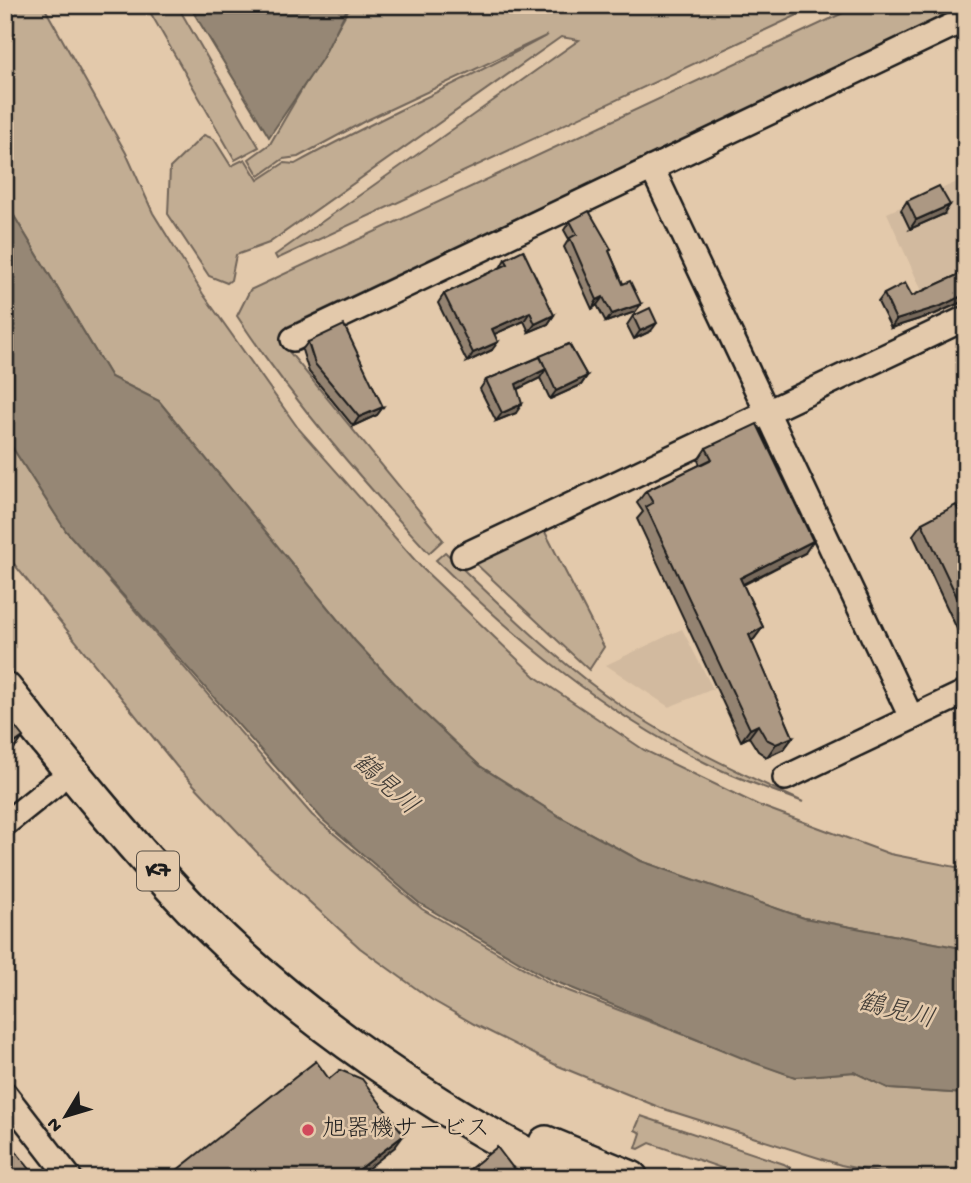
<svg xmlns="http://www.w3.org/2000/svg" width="971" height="1183" font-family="'Gochi Hand','Klee One',sans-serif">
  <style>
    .built { fill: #d2ba9f }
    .green { fill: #c2ad93; stroke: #6f6458; stroke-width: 2 }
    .water { fill: #968774; stroke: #655c51; stroke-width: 2 }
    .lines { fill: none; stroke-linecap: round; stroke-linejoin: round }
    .minor-casing { stroke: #1c1c1c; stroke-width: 28 }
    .highway-casing { stroke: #1c1c1c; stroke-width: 38 }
    .minor { stroke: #e3c9ab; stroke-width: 23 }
    .highway { stroke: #e3c9ab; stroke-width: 33 }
    .wall { fill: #948371; stroke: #1c1c1c; stroke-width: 2 }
    .shaded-wall { fill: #786a5c; stroke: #1c1c1c; stroke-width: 2 }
    .building { fill: #ac9883; stroke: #1c1c1c; stroke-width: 2 }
    .poi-dot { fill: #d1495b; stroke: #e3c9ab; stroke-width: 2.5 }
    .labels { text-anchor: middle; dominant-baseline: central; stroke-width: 5; stroke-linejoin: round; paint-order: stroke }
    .shield { fill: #e3c9ab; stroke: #585047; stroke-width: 2 }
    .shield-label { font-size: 23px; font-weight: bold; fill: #1c1c1c }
    .poi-label { font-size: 24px; fill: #1c1c1c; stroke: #e3c9ab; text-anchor: start }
    .water-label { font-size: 26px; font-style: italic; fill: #413c36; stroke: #e3c9ab }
  </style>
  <rect width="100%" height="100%" fill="#e3c9ab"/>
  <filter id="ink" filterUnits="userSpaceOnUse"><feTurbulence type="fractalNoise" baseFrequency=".0143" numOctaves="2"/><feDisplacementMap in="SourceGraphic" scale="14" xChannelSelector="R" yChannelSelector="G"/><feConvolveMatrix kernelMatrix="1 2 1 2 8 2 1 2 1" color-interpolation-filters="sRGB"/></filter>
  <g filter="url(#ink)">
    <path class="built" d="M966,178V302L934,318L887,213Z
      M682,629L713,689L669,707L606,665Z"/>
    <path class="green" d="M5,5H43L126,153L153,213L203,294L298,428L421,567L537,678L644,750L758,805L890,854L966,869V949L804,918L641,861L560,817L480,766L413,703L355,641L159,401L111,377L5,201Z
      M146,5H177L259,147L235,160Z
      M351,5H819L277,259L275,255L579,40L561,37L269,243L236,255L231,280L227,283L209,276L168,214L170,168L204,135L214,139L231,166L245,159L258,180L284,163L295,164C378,118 465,81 548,35L365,121L298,157L283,159L259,176L249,159L270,144Z
      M860,5H965L287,327L286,348L443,540L429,553C359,477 294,402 237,316L250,290Z
      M5,436L66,531L312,815L422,909L553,985L795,1077L854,1072L890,1089L966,1094V1178H903L841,1165L661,1108L556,1065L474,1024L432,1000L360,948L267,863L177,767L5,553Z
      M544,530L604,647L589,670L475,563Z
      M445,552C502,606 557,663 623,707C680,745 741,773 803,802C770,789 735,778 704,762C602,711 516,639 436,560Z
      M641,1116L784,1164L806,1178H750L650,1143L639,1149L636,1148L641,1133L635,1130Z"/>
    <path class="water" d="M189,5H349L322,59L269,137Z
      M5,201L111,377L159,401L355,641L413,703L480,766L560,817L641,861L804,918L966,949V1094L890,1089L854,1072L795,1077L747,1060L547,978L419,903L323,820L66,531L5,436Z"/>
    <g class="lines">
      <g class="minor-casing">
        <path id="minor" d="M652,168L911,717
          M293,339L966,19
          M463,556L966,318
          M785,778L966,692
          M5,824L55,784
          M5,1094L70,1178"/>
      </g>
      <g class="highway-casing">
        <path id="highway" d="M5,689C65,764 125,839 191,908C294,1015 439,1113 572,1178
          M546,1143L631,1178"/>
      </g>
      <use href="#minor" class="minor"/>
      <use href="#highway" class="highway"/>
    </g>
    <path class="wall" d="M907,201L944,214L910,229L901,210Z
      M570,221L611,249L609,251L623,284L641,304L635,312L606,322L597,305L592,309L564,247L569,239L564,230Z
      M505,259L554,315L548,324L529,332L524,321L494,334L492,350L467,362L438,303L444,294L500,268Z
      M966,271V300L935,314L891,328L878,302L884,294L912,296Z
      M633,316L651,331L634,339L627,325Z
      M308,342L383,407L377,415L353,426L309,372L302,350Z
      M569,344L587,376L581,385L550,399L540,378L517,389L516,413L496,421L480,389L486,380Z
      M706,448L805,553L743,585L763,627L754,639L751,641L793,737L784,749L767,757L758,751L749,737L741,741L637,519L643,512L637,503L646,491L700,465L698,460Z
      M922,523L966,526V648L913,535Z"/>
    <path class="shaded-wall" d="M950,205L944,214L910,229L916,220Z
      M966,294V300L935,314L891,328L896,320Z
      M603,297L597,305L592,309L597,300Z
      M641,304L635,312L606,322L612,314Z
      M530,312L524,321L486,338L492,329Z
      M554,315L548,324L529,332L535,324Z
      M657,323L651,331L634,339L640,331Z
      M498,342L492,350L467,362L473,353Z
      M546,369L540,378L510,393L516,384Z
      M587,376L581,385L550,399L556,391Z
      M522,404L516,413L496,421L502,413Z
      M383,407L377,415L353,426L359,417Z
      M813,541L805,553L731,590L740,578Z
      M763,627L754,639L740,648L749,635Z
      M758,725L749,737L741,741L750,729Z
      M23,737L17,746L5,755V750Z
      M793,737L784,749L767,757L776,744Z
      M404,1135L395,1147L356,1178H348Z"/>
    <path class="building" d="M939,186L950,205L916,220L907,201Z
      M589,211L611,249L609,251L623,284L630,281L641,304L612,314L603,297L597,300L570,238L577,234L570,221Z
      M523,250L554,315L535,324L530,312L492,329L498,342L473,353L444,294L508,264L505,259Z
      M966,271V294L941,306L896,320L884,294L905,283L912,296Z
      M650,308L657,323L640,331L633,316Z
      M344,325L383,407L359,417L315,364L308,342Z
      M569,344L587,376L556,391L540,356Z
      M540,357L546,369L516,384L522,404L502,413L486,380Z
      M757,424L813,541L740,578L763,627L749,635L793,737L776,744L766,739L758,725L750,729L646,507L653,503L646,491L712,459L706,448Z
      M956,505L966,526V616L922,523Z
      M5,714L23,737L5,750Z
      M316,1061L329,1079L340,1070L362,1079L404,1135L348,1178H167Z
      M5,1138L37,1178H5Z
      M497,1147L516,1172L508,1178H459Z"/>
  </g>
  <circle class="poi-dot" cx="308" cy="1130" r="7"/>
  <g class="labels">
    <rect class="shield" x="137" y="851.5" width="42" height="39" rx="5"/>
    <g class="shield-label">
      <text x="158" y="871">K7</text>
    </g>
    <g class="poi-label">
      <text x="322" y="1130">旭器機サービス</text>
    </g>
    <g class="water-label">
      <text transform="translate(384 786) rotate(42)">鶴見川</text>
      <text transform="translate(896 1013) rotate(14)">鶴見川</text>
    </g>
  </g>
  <rect width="971" height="1183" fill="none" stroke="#e3c9ab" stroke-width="28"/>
  <rect x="14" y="14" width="943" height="1155" fill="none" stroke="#1c1c1c" stroke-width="2.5" filter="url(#ink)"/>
  <g transform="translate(66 1116) rotate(232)" stroke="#e3c9ab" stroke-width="5" paint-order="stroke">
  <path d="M0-5L12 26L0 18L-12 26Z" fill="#1c1c1c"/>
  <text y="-10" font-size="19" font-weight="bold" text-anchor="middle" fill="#1c1c1c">N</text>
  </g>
</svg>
